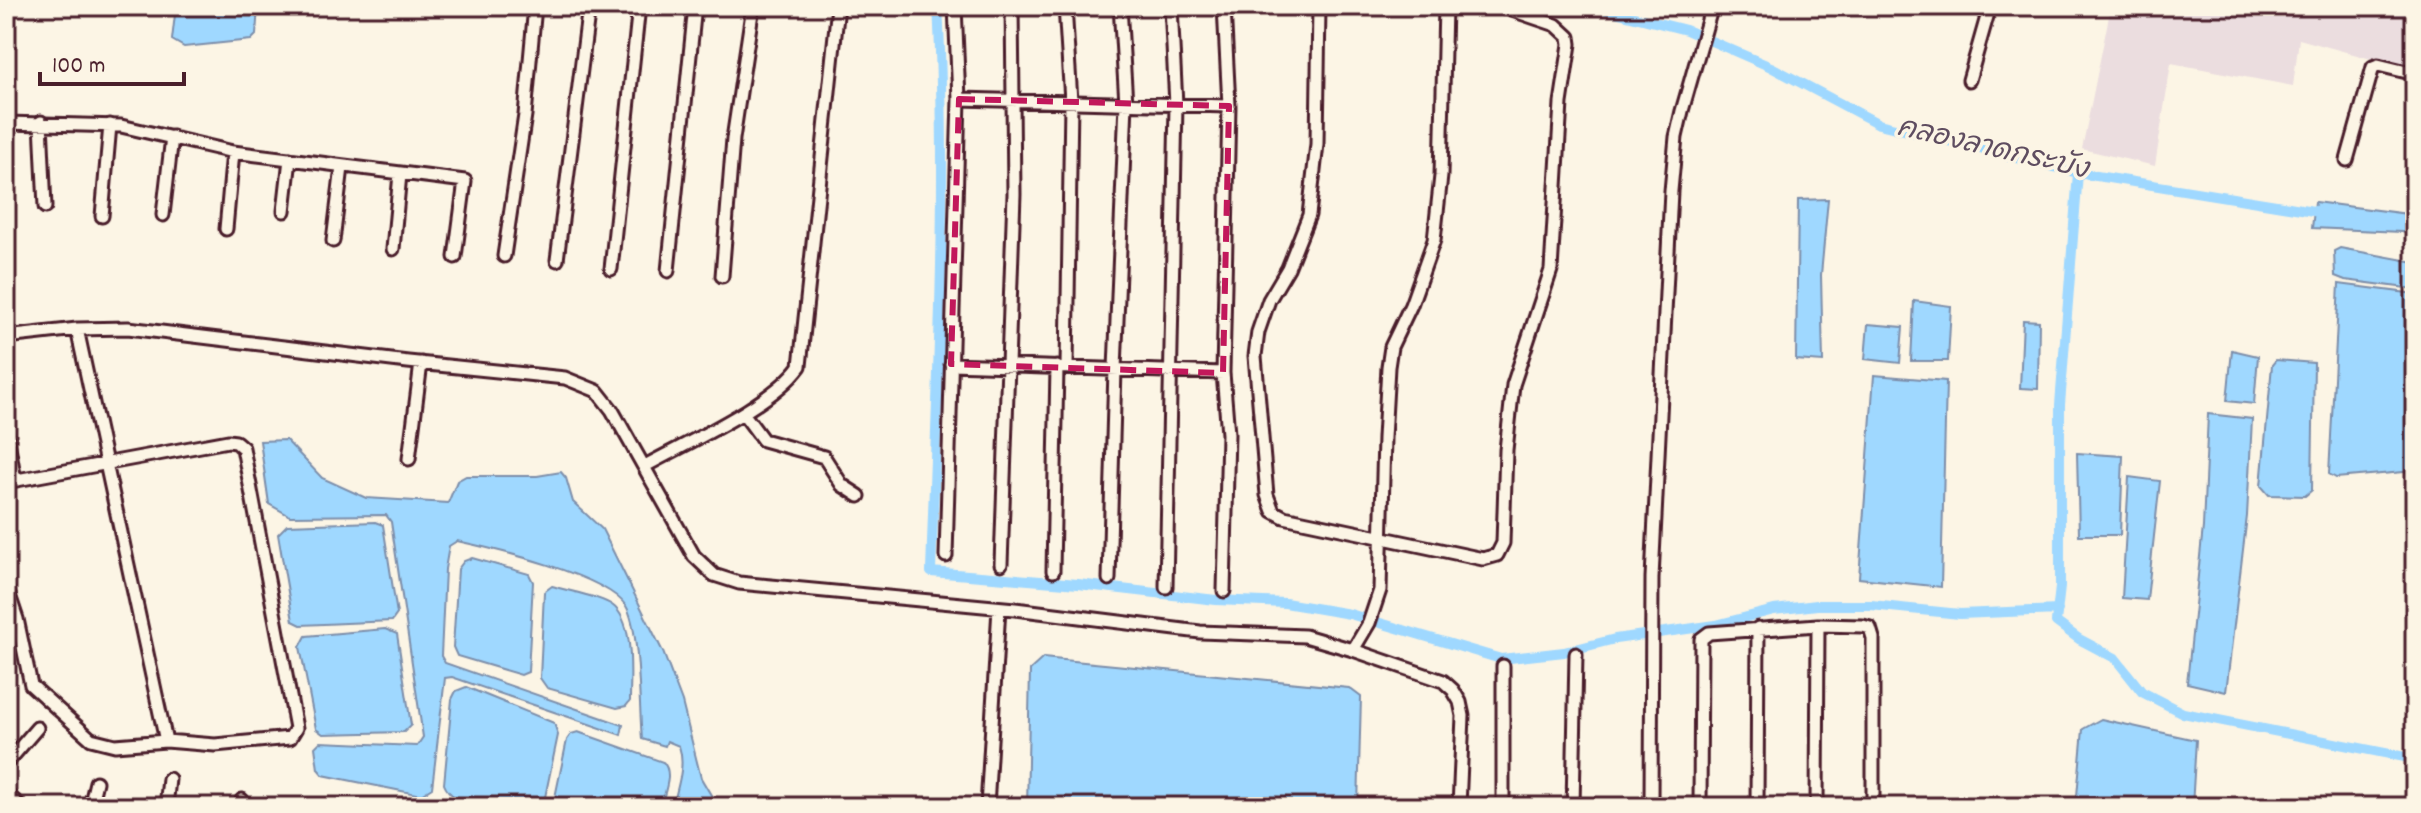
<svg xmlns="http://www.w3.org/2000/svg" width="2421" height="813" font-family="Dekko,'Playpen Sans Thai',sans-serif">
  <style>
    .built { fill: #ebdddf }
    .water { fill: #9fd8ff; stroke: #7d8eaa; stroke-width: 2 }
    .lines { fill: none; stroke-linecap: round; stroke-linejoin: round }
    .canal { stroke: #9fd8ff; stroke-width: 10 }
    .street-casing { stroke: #4a1f2b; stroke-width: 17 }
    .street { stroke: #fcf5e5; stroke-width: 11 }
    .marked { fill: none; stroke: #c2185b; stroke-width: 6; stroke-dasharray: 16 10; stroke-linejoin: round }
    .labels { text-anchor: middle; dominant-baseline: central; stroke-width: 7; stroke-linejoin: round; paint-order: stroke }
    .water-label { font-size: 28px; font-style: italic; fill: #5f4d60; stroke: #fcf5e5 }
  </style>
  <rect width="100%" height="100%" fill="#fcf5e5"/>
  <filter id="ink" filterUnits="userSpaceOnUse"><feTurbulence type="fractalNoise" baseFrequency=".0125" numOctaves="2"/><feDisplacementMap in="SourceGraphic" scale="16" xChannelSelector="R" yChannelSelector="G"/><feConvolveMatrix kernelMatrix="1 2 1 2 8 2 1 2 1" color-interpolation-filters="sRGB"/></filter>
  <g filter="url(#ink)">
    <path class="built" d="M2111,6H2415V71L2299,39L2293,86L2171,63L2155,166L2082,149Z"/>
    <path class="water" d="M176,6H258L256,35L251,40L184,47L172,40Z
      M1828,199L1821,275L1823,362L1796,360L1798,200Z
      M2315,202L2415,215V236L2402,232L2312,228Z
      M2340,248L2415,262V289L2345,280L2335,276L2334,251Z
      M2339,284L2415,294V471L2336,478L2329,474Z
      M1914,301L1951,306L1948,361H1911Z
      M2023,320L2039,321L2038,389L2020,388Z
      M1868,324L1903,327L1900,363L1865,359Z
      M2232,350L2258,356L2254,404L2227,401Z
      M2276,360L2314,363L2312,490L2305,496L2269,495L2261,486L2272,365Z
      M1874,375L1946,381L1941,587L1859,578Z
      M2208,414L2252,419L2247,516L2226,692L2187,683L2203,527Z
      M286,440L322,478L366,498L448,503L457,481L466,476H537L561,472L566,478L573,502L602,529L663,652L682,702L701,778L718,807H673C677,787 686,766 679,746L667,741L665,746L642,739C639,709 640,628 626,606C606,575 494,549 457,541L449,546L445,569L441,656L445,663L623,725L621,735L452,677L445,678L432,788L421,795L323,775L318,769L315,747L320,742L417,746L423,737L391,522L386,515L290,516L269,504L260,441Z
      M2077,453L2123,456L2120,535H2079Z
      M2129,477L2160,481L2147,600L2122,598Z
      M375,522L383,525L397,614L392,621L301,625L293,621L278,534L287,525Z
      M472,558L529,574L533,582L528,672L521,675L457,656L453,647L458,569L464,561Z
      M552,586C568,591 600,596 612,605C635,621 630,676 630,701L626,706L617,708L547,688L540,678L544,592Z
      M385,629L397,634L411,725L404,732L323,734L316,729L300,647L306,636Z
      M1043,658L1349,688L1361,697L1358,807H1027L1030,670Z
      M466,687L554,723L558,735L543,807C514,807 455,813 444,784L452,699L456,691Z
      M2101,719L2196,740L2192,807H2076L2083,729Z
      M578,732L663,762C674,773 664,793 661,807H553L567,740L571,734Z"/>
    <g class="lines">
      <path class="canal" d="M938,6C948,194 937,384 931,572L1078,584L1216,600L1285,603L1350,614L1501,659L1564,652L1615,639L1716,625L1774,610L1817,605H1871L1960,614L2058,610
        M1591,6L1686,30L1771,67L1879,124L2078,173L2326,213
        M2078,173L2060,405V587L2056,622L2079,639L2115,658L2142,692L2183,713L2415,759"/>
      <g class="street-casing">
        <path id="street" d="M1065,6L1071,101L1067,367
          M1224,6L1229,106L1223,373L1228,434L1224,591
          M1319,6L1317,144L1309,215L1288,268L1269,300L1258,332L1255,356L1267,495L1273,511L1284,517L1483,559L1497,555L1503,543L1506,450L1513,385L1551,270L1561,103L1570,44L1569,37L1556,25L1500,6
          M1969,80L1990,6
          M959,99L1229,106
          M41,122L45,207
          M6,123L121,126L233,152L465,181L455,257
          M2347,160L2373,67L2378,65L2415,74
          M284,211L290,159
          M163,215L172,137
          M102,216L110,125
          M226,229L233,152
          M333,241L342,167
          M393,249L400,174
          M504,256L525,115L535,6
          M557,260L589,6
          M611,269L639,6
          M668,271L695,6
          M722,276L733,139L753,6
          M77,329L166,741
          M6,337L77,329L128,328L408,362L565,378L597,391L612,410L694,556L714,575L739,583L1015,609L1200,632L1305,636L1353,650L1443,681L1453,690L1460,702L1463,716L1459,807
          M951,364L1223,373
          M743,413L763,440L824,457L842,485L859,496
          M6,430L15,480
          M409,459L421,363
          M645,466C688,442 772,405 800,366L838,6
          M6,482L228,441L236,442L243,448L296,728L290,738L215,745L166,741L115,745L91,739L31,685L17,619L6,586
          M946,556L959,99L955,6
          M1001,564L1014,194L1012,6
          M1053,571L1057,367
          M1109,579L1115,369L1126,103L1120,6
          M1166,587L1176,105L1171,6
          M1353,650L1369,623L1380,590L1384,438L1388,367L1391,347L1411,305L1434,240L1441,176L1445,6
          M1503,666V807
          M6,764L37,728
          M6,793L21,807
          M90,807L96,782
          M166,807L169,779
          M241,807L242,800
          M987,807L999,608
          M1573,807L1576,654
          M1651,807L1652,578L1671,191L1676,137L1682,111L1712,6
          M1700,807L1701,639L1709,633L1818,625L1863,626L1870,628L1873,638V807
          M1757,807L1758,628
          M1817,807L1818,625"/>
      </g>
      <use href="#street" class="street"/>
    </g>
  </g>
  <path class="marked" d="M959,99L1229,106L1223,373L951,364Z"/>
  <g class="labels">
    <g class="water-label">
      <text transform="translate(1992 151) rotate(13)">คลองลาดกระบัง</text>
    </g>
  </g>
  <rect width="2421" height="813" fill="none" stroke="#fcf5e5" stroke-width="32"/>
  <rect x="16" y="16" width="2389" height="781" fill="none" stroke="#4a1f2b" stroke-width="3" filter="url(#ink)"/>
  <path d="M40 72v12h144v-12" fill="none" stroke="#4a1f2b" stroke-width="4"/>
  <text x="52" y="72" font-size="24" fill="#4a1f2b" stroke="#fcf5e5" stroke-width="6" paint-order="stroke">100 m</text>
</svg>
